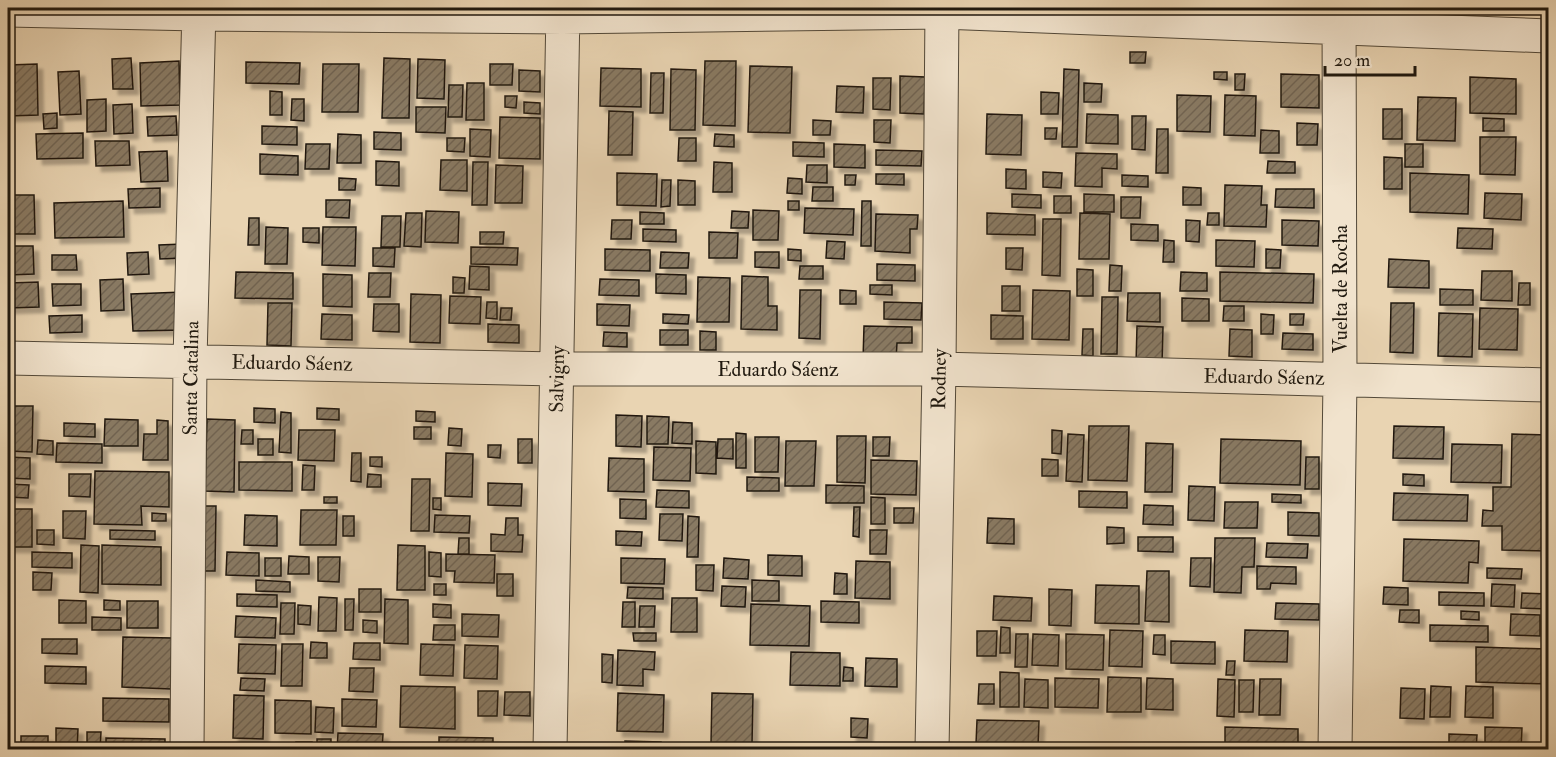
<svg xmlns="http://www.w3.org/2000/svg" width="1556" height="757" font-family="'IM FELL Double Pica',serif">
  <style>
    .building { fill: url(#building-hatch); stroke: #20190f; stroke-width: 1.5; filter: url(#shadow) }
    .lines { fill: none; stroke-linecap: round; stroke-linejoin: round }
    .minor-casing { stroke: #524838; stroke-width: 35 }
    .minor { stroke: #f1e3cd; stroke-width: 33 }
    .labels { text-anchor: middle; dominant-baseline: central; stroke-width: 5; stroke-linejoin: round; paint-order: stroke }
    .street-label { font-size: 20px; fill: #20190f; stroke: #f1e3cd }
  </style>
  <defs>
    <pattern id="building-hatch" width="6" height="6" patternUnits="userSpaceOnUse" patternTransform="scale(1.5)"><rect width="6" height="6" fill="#897a64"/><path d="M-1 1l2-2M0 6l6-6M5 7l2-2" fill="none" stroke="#706351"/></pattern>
    <filter id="shadow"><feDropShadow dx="5.5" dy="5.5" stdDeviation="1.5" flood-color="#0004"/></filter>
  </defs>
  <rect width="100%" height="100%" fill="#e9d4b2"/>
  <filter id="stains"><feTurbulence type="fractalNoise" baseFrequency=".00333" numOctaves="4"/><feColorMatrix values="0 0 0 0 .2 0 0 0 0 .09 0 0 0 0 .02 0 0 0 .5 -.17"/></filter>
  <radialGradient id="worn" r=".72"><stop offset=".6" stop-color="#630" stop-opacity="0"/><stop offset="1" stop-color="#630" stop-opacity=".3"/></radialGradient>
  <path class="building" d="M1387,8H1423V19L1386,18Z
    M1435,8H1469V12L1435,11Z
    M1130,52H1146L1145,63H1130Z
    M131,58L133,89H113L112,59Z
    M384,58L410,59L409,118H382Z
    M418,59L445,60L444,99L417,98Z
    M179,61L180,105L141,106L140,63Z
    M705,61H736L735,126L703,125Z
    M246,62L300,63L299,84L246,83Z
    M37,64L38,115L8,116V65Z
    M323,64H359L358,112H322Z
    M490,64H513L512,85H490Z
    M750,66L792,67L790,133L748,132Z
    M601,68L641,69V107L600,106Z
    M671,69L696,70L695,130H670Z
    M1064,69L1079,70L1077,147H1062Z
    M519,70L540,71V92L519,91Z
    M79,71L81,114L60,115L58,72Z
    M1214,72H1227V80L1214,79Z
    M651,73H664L663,113H650Z
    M1235,74H1245L1244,90H1235Z
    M1281,74L1319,75V108L1281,107Z
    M900,76L925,77L924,114L900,113Z
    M1470,77L1516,79V114L1470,113Z
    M873,78H891L890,110L873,109Z
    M467,83H484V120H466Z
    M1084,83L1102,84L1101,102H1084Z
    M449,85H463L462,117H448Z
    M837,86L864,87L863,113L836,112Z
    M270,91L282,92V115H270Z
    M1041,92L1059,93L1058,114H1041Z
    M1177,95L1211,96L1210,132L1177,131Z
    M1225,95L1256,96L1255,136L1224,135Z
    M505,96H517L516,108L505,107Z
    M1418,97L1456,98L1455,141L1417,140Z
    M106,99V131L87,132V100Z
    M292,99H304V121L291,120Z
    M524,102L540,103V114L524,113Z
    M132,104L133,133L114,134L113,105Z
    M416,107H446L445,133L416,132Z
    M1383,109H1402V139H1383Z
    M609,111L633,112L632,155H608Z
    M57,113V128L44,129L43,114Z
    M987,114L1022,115L1021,155L986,154Z
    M1087,114L1118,115V144L1086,143Z
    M176,116L177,135L148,136L147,117Z
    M1132,116H1146L1145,150L1132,149Z
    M500,117L540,118V159L499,158Z
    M1483,118L1504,119V131H1483Z
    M813,120L831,121L830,135H813Z
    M874,120H891L890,143L874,142Z
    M1297,123L1318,124L1317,145H1297Z
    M262,126L297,127V145L262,144Z
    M1045,128H1057L1056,139H1045Z
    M470,129L491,130L490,157L470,156Z
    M1157,129H1168V173H1156Z
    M1261,130L1279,131V153H1260Z
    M374,132L401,133V150L374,149Z
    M83,133V158L37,159L36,134Z
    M338,134L361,135V163H337Z
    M715,134L734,135V147L714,146Z
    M1480,137H1516L1515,175L1480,174Z
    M447,138H465L464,152L447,151Z
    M679,138H696V161H678Z
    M95,141H129L130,165L96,166Z
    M793,142L824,143V157L793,156Z
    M306,144H330L329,169H305Z
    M834,144L865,145V168L834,167Z
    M1405,144H1423V167H1405Z
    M876,150L922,151L921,166L876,165Z
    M167,151L168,181L141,182L139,152Z
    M1076,153L1117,154V169L1102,168V187L1075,186Z
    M260,154L298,156V175L260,174Z
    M1384,157L1402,158V189H1384Z
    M441,160H467V191L440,190Z
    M376,161L399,162V186L376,185Z
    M1268,161L1295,162V173H1267Z
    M473,162H488L487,205H472Z
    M714,162L732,163V192H713Z
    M496,165L523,166L522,203H495Z
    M807,165H827V183L806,182Z
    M1006,169L1026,170V189L1006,188Z
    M1043,172L1062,173L1061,188L1043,187Z
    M617,173L657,174L656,206L617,205Z
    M1410,173L1469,175L1468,214L1410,212Z
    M876,174H904V185L876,184Z
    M845,175H856L855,185H845Z
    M1122,175L1148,176V187L1122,186Z
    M339,178L356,179L355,190H339Z
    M788,178L802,179V194L787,193Z
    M662,180H671L670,206L661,207Z
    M678,180L695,181V205H678Z
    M1225,185L1262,186L1261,205H1267L1266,227L1224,226Z
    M813,187H833V201H812Z
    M1183,187L1201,188V205H1183Z
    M160,188V207L129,208L128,189Z
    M1276,189H1314V208L1275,207Z
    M1485,193L1522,194L1521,220L1484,218Z
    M1012,194L1041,195V208L1012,207Z
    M1084,194L1114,195V212H1084Z
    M8,195H34L35,234H8Z
    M1054,196H1071V213H1054Z
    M1121,197H1141L1140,218H1121Z
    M326,200H350L349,218L326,217Z
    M123,201L124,237L55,238L54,203Z
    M788,201H799V210H788Z
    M862,201H871V246H861Z
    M805,208L854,209L853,235L804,233Z
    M753,210L779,211L778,240H753Z
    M426,211L459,212L458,243L425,242Z
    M732,211L749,212L748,228H731Z
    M640,212L664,213V224H640Z
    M406,213H422L421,247L404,246Z
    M987,213L1035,215V235L987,234Z
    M1080,213L1110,214L1109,259H1079Z
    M1208,213H1219V225H1207Z
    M876,214L918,215L917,229H910V253L875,251Z
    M382,216H401L400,247H381Z
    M249,218H259V245H248Z
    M1043,219H1061L1060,276L1042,275Z
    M612,220H632L631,239H611Z
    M1186,220L1200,221L1199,242L1186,241Z
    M1282,220L1319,221L1318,246L1282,245Z
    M1131,224L1158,225V241L1131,240Z
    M266,227L288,228L287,264H265Z
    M323,227H356L355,266L322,265Z
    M303,228H319V243L303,242Z
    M1458,228L1493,229L1492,249L1457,248Z
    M643,229L676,230V242L643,241Z
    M480,232H504L503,244H480Z
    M709,232L738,233L737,258H709Z
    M1164,240L1174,241V262H1163Z
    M1216,240L1255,241L1254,267L1216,266Z
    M827,241L845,242L844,259L826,258Z
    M183,244V258L160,259L159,245Z
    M8,246H33L34,274L8,275Z
    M471,247L518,248L517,265L471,264Z
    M373,248H395L394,267L373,266Z
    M1006,248H1023L1022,270L1006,269Z
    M605,249L650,250V271L605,270Z
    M788,249L801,250V261L788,260Z
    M1266,249L1281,250L1280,268H1266Z
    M148,252L149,274L128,275L127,253Z
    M661,252L689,253L688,268H660Z
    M755,252H779V268L755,267Z
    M52,255H76L77,270H52Z
    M1389,259L1429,261V288L1388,287Z
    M877,264L915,265V281L877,280Z
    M1110,265L1122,266L1121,291H1109Z
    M470,266L489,267V290L469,289Z
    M800,266H823V279H799Z
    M1543,266L1548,267V292H1542Z
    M1077,269L1093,270V296H1077Z
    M1482,271H1512V301L1481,300Z
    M236,272L293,273V299L235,298Z
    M1181,272L1207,273V291H1180Z
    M1220,272L1314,274L1313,303L1220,301Z
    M369,273H391L390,297H368Z
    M323,274L352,275V307L323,306Z
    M656,274L686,275V294L656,293Z
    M742,276L768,277V306H777V330L741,329Z
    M453,277L465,278L464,293H453Z
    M698,277L730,278L729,322H697Z
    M123,279L124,310L101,311L100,280Z
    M600,279L639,280V296L599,295Z
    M38,282L39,307L8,308V283Z
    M1519,283H1530V305H1518Z
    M52,284H81V305L53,306Z
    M870,285H892V295L870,294Z
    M1002,286H1020V311H1002Z
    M1440,289L1473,290V305H1440Z
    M800,290H821L820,339L799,338Z
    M840,290L856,291V304H840Z
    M1033,290L1070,291L1069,340L1032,339Z
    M183,292L184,330L133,331L131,294Z
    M1128,293H1160V322L1127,321Z
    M411,294L441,295L440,343L410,342Z
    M450,296L481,297L480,324L449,323Z
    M1102,297H1118L1117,354H1101Z
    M1182,298L1209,299V321H1182Z
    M487,302H497V319L486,318Z
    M884,302L922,303L921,320L884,319Z
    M268,303H292L291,346L267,345Z
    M1391,303H1414L1413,353L1390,352Z
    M374,304H399V332L373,331Z
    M597,304L630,305L629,326L597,325Z
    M1224,306H1244V321H1223Z
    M501,308H512L511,320H500Z
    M1480,308L1518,309L1517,350L1479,349Z
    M1439,313L1473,314L1472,357L1438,356Z
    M322,314L352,315V340L321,339Z
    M663,314L689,315L688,324L663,323Z
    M1261,314L1274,315L1273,334H1261Z
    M1290,314H1304L1303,325H1290Z
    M82,315V332L50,333L49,316Z
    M991,315L1023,316V339H991Z
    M488,324L519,325V343L488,342Z
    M864,326L912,327V343H897L896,360H863Z
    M1137,326L1163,327L1162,365L1136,364Z
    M1083,329H1093V356L1082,355Z
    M1230,329L1252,330V357L1229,356Z
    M660,330H688V345H660Z
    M700,331L716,332V350H700Z
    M604,332L627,333V347L603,346Z
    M1283,333L1313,334V350L1282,349Z
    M13,406H33L32,452L8,451V433H13Z
    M254,408L275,409V423L254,422Z
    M317,408L339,409V420L317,419Z
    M416,411L435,412V422L416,421Z
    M281,412L291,413V453L279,452Z
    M616,415L642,416L641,447L616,446Z
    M647,416L669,417L668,444H647Z
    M105,419L138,420V446H104Z
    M207,419L235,420L234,492L205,491Z
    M157,420L168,421V460H143L144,434H157Z
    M673,422L692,423V444L672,443Z
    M64,423L95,424V437L64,436Z
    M1089,426H1129L1127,481L1088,480Z
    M1394,426L1444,427L1443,459L1393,458Z
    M414,427H431V439H414Z
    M449,428L462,429L461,446L448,445Z
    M242,430H253V444H241Z
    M299,430H335L334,461L298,460Z
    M1052,430L1062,431L1061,454L1052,453Z
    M736,433L746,434V468H736Z
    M1068,434L1084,435L1082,482L1066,481Z
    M1512,434L1548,435V551L1502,550V526H1482L1483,510L1493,511V487H1511Z
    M837,436H866L865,483L837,482Z
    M755,437H779L778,472H755Z
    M873,437H890L889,456H873Z
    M258,439H273V455H258Z
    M518,439H532V463H518Z
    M718,439H733V459L717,458Z
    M1221,439L1301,441L1300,485L1220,483Z
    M38,440L53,441V455L37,454Z
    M696,441L716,442V474L696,473Z
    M786,441H816L814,486H785Z
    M57,443L102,444V463L56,462Z
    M1146,443L1173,444L1172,492H1145Z
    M1452,444L1502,445L1501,483L1451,482Z
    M488,445H501L500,458L488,457Z
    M654,447L691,448L690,481L653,480Z
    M352,453H361V482L351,481Z
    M446,453L473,454L472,497L445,496Z
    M8,457L30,458V479L8,478Z
    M370,457H382V467L370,466Z
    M1306,457H1319V489H1305Z
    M609,458L644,459V492L608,491Z
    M1042,459L1058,460V476H1042Z
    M871,460L917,461L916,495L871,494Z
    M239,462H292V491L239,490Z
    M303,465L315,466L314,490H302Z
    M95,471L169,472V507L141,506L142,525L94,524Z
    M69,474H91L90,497L69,496Z
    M368,474L381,475V487H367Z
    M1403,474L1424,475V486L1403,485Z
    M747,477L779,478V491H747Z
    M412,479H430L429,531H411Z
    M488,483L522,484L521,506L488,505Z
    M8,484L29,485L28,498L8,497Z
    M826,485L864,486V503H826Z
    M1189,486L1215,487L1214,521L1188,520Z
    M657,490L689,491V508L656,507Z
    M1079,491L1127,492V508L1079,507Z
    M1394,493L1468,495L1467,521L1393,520Z
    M1272,494L1301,495V503L1272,502Z
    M324,497H337V503H324Z
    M871,497L885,498V524H871Z
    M433,498H441V510L433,509Z
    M620,499L646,500V519L620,518Z
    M1225,502H1258L1257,528H1224Z
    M1144,505L1173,506V525L1143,524Z
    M192,506H216L215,571H190Z
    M854,507H860L859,537L853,536Z
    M894,508H914L913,523H894Z
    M8,509H32V547H8Z
    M301,510H337L336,545H300Z
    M63,511H86L85,539L63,538Z
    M1288,512L1319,513V536L1288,535Z
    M152,513L166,514V521H152Z
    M660,514H683L682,541L659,540Z
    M245,515L277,516V546L244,545Z
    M435,515L470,516L469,533L434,532Z
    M343,516H354V536H343Z
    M688,516L699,517L698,557H687Z
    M506,518H518V535H523L522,552L491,551V534L505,535Z
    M988,518L1014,519V544L987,543Z
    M1107,527L1124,528V543L1107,544Z
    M37,530H54V545L37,544Z
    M110,530L155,531V540L110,539Z
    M870,530H887L886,554H870Z
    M616,531L642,532L641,546L616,545Z
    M1138,537H1173V552L1138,551Z
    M459,538H469V554H458Z
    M1215,538H1255L1254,567H1242L1241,593L1214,592Z
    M1404,539L1479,541L1478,563L1469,562L1468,583L1403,581Z
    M1267,543L1308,544L1307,558L1266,557Z
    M81,545L99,546L98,593L80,592Z
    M102,545L161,547V585L102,584Z
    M398,545L425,546V590H397Z
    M32,552L72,553V568L32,567Z
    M227,552L259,553V576L226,575Z
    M429,552L441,553V577L429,576Z
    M446,554L495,555L494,583L454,582L455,571H446Z
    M768,555L802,556V576L768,575Z
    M289,556L309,557V574H288Z
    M318,557H340L339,582L318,581Z
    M265,558H281V576H265Z
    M621,558L665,559L664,584L621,583Z
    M724,558L749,560L748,579L723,578Z
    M1191,558H1211L1210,587L1190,586Z
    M856,561L890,562V599L855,598Z
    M696,565H714L713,591L696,590Z
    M1257,566L1296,567V584L1271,583L1270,589H1257Z
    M1487,568L1522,569L1521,579L1487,578Z
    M1147,571H1169V622L1145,621Z
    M33,572L52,573L51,590H33Z
    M835,573L847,574V594H834Z
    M497,574H513V596H497Z
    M256,580L290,582V592L256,591Z
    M752,580L779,581V601H752Z
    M434,584H446V595H434Z
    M1492,584L1515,585L1514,607L1491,606Z
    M1096,585L1139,586V624L1095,623Z
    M722,586L746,587L745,607L721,606Z
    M628,587L663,588V599L627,598Z
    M1384,587L1408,588V605L1383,604Z
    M359,589H381V612H359Z
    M1049,589L1072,590L1071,626L1049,625Z
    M1439,592L1484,593V606L1439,605Z
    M1522,593L1548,594V609L1521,608Z
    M237,594L277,595V607L237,606Z
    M994,596L1032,598L1031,621L993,620Z
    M319,597L337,598L336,631H318Z
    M672,598H697V632H671Z
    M345,599H354L353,630H345Z
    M385,599L408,600V644L384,643Z
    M59,600L86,601V623H59Z
    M104,600L120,601V610H104Z
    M127,601H158V628H127Z
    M821,601L859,602V623L821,622Z
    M623,602H635V627H622Z
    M281,603H295L294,634H280Z
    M1276,603L1319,604V620L1275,619Z
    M433,604L451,605V618L433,617Z
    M751,604L810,606L809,646L750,645Z
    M298,605L311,606L310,625L298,624Z
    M640,606H655L654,627H639Z
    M1400,610H1419V623L1399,622Z
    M1461,611L1479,612V620L1461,619Z
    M462,614L499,615L498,637L462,636Z
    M1511,614L1540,615V636L1510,635Z
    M236,616L276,618L275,638L235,637Z
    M92,617L121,618V630H92Z
    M363,620L377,621V633L363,632Z
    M434,625H455V640H433Z
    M1430,625L1488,626V642L1430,641Z
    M1001,627L1010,628V653H1000Z
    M1110,630L1143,631L1142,667L1109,666Z
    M1245,630L1288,631L1287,662L1244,661Z
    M977,631H997L996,656H977Z
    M633,633H656V641H634Z
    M1016,634H1028L1027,667H1015Z
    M1033,634L1059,635L1058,666L1032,665Z
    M1066,634L1104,635L1103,670L1066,669Z
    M1154,635H1165V655L1153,654Z
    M123,637L172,638L171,689L122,687Z
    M42,639H77V654L42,653Z
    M1171,641L1215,642V664L1171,663Z
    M311,642L327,643V658H310Z
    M354,643H380V660L353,659Z
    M239,644L276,645L275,674L238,673Z
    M282,644H303L302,686H281Z
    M421,644L454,645L453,676L420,675Z
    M465,645L498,646L497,679L464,678Z
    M1476,647L1548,649V684L1476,682Z
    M618,650L655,652L654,670L643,669V686L617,685Z
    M791,652L840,653V686L790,685Z
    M602,654L613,655L612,683L602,682Z
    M866,658L897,659V687L865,686Z
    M1227,661H1235L1234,675H1226Z
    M45,666L86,667V684L45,683Z
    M844,667L853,668V681H843Z
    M350,668H374L373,692L349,691Z
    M1000,672L1019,673V707H1000Z
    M1108,677L1141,678V712H1107Z
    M241,678L265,679L264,691L240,690Z
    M1055,678L1099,679L1098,708L1055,707Z
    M1147,678L1173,679V710L1146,709Z
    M1025,679L1048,680V708L1024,707Z
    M1218,679L1235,680L1234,717L1217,716Z
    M1260,679H1281L1280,715H1259Z
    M1239,680H1254L1253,712H1239Z
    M979,684H994V704H978Z
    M401,686L455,687V729L400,727Z
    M1431,686L1451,687L1450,717H1430Z
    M1466,686L1493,687V718L1465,717Z
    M1401,688L1425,689L1424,719L1400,718Z
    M478,691H498L497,716H478Z
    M505,692H530V716L504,715Z
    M618,693L664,695L663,732L617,731Z
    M712,693L753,694L752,744L711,743Z
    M234,695L264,696L263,739L233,738Z
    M103,698L169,699V722L103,721Z
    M342,699L377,700L376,727L342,726Z
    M275,700L311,701V734L275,733Z
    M316,707L334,708L333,733L315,732Z
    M851,718L868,719L867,738L851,737Z
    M977,720L1039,721L1038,746L976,744Z
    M1225,727L1298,729V750H1225Z
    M1485,727L1522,728L1521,750H1485Z
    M56,728L78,729L77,750L56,749Z
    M87,732H101L100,750H87Z
    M338,733L383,734L382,750H337Z
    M1449,734L1477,735L1476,750H1449Z
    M21,736H48V750H21Z
    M439,737L493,738V750H439Z
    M106,738L165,739V750H106Z
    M317,739H331V750H317Z
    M625,741L661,742V750H625Z
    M296,742H312V750H296Z
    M802,743L847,744V750H802Z
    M246,748L289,749V750H246Z"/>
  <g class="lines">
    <g class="minor-casing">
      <path id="minor" d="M8,10L199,14L563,17L942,12L1548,36
        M8,358L557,369H939L1548,385
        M187,750L190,360L199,8
        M550,750L563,8
        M932,750L939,369L942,8
        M1335,750L1340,379L1339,8"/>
    </g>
    <use href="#minor" class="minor"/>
  </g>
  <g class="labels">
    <g class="street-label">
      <text transform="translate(1340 289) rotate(-90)">Vuelta de Rocha</text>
      <text transform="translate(292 363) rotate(1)">Eduardo Sáenz</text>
      <text x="778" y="369">Eduardo Sáenz</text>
      <text transform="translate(1264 377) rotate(1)">Eduardo Sáenz</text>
      <text transform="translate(191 378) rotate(-89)">Santa Catalina</text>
      <text transform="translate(557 379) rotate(-89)">Salvigny</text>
      <text transform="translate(939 379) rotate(-89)">Rodney</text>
    </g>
  </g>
  <rect width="1556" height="757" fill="none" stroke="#e9d4b2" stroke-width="30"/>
  <rect x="9" y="9" width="1538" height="739" fill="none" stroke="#20190f" stroke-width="3"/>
  <rect x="15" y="15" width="1526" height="727" fill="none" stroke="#20190f" stroke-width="1.5"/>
  <path d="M1325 66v9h90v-9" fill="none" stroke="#20190f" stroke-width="3"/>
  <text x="1334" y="66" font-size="18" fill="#20190f" stroke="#f1e3cd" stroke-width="4.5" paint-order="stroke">20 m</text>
  <rect width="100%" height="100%" filter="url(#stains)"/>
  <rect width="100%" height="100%" fill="url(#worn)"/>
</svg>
